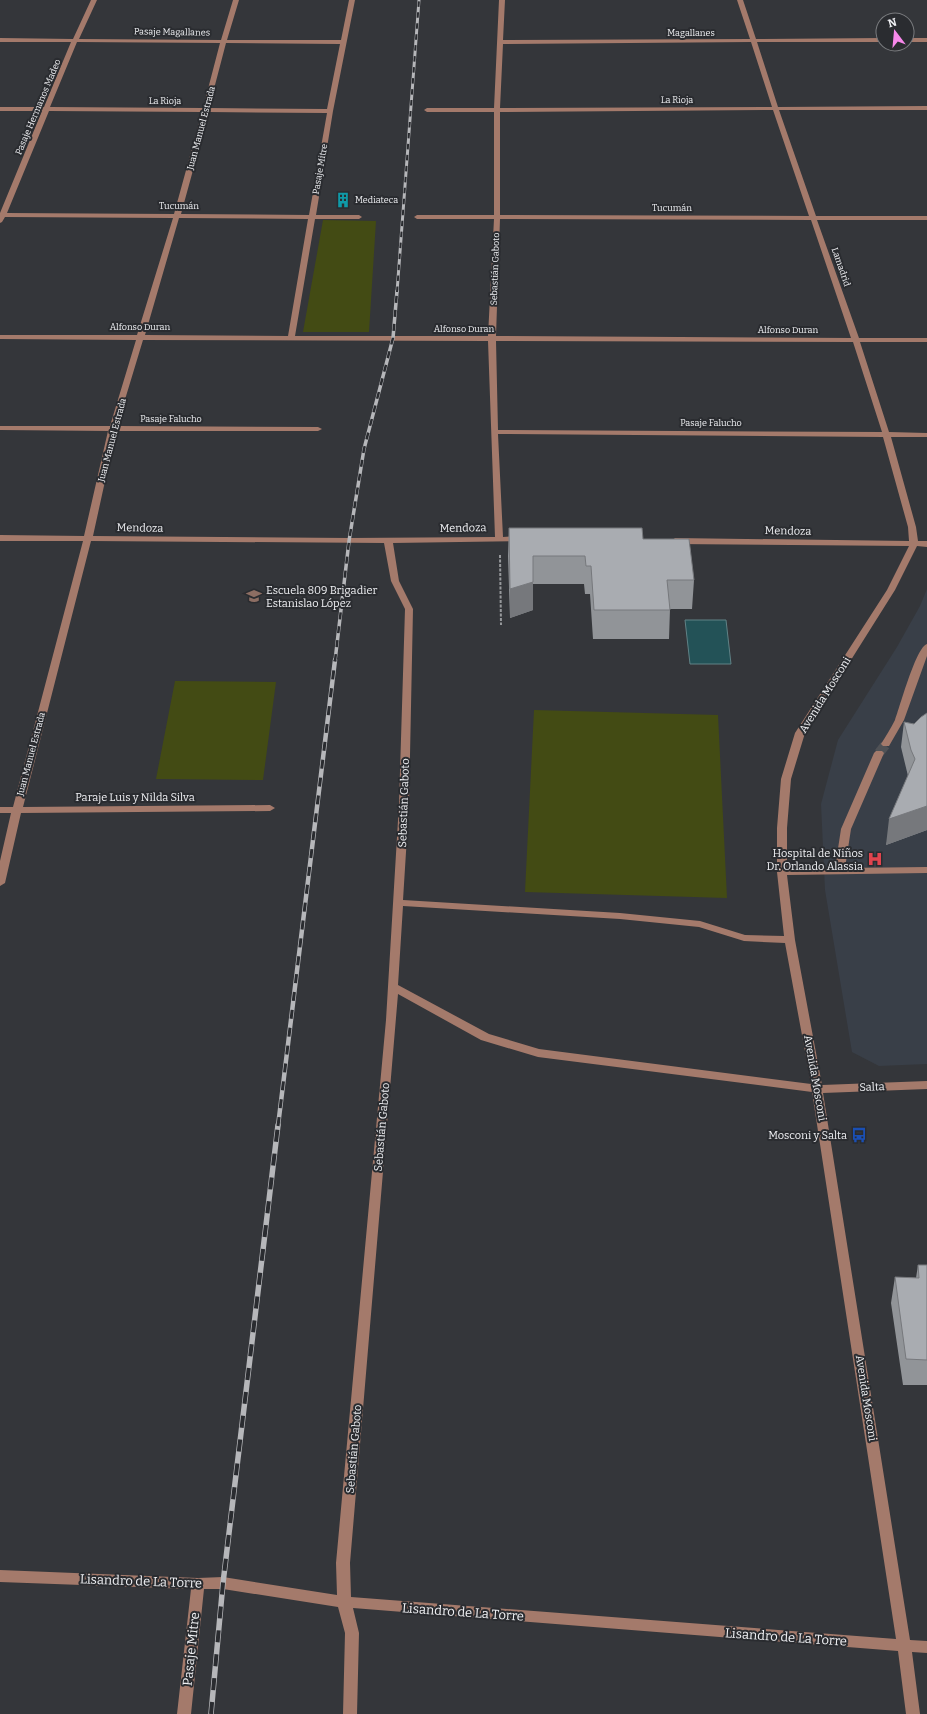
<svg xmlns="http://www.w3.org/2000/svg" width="927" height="1714" font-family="Bitter,serif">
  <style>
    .built { fill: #393f48 }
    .green { fill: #434b14 }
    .water { fill: #235257; stroke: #608286 }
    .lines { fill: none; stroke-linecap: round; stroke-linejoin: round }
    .minor-tunnel { stroke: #505256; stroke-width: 10; stroke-dasharray: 10 5; stroke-linecap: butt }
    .path { stroke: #97999c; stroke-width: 2; stroke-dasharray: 3 1.5; stroke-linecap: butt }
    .minor { fill: #a47a6b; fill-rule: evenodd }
    .rail-far3-casing { stroke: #b6b7ba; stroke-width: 3 }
    .rail-far2-casing { stroke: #b6b7ba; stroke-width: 3.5 }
    .rail-far1-casing { stroke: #b6b7ba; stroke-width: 4.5 }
    .rail-casing { stroke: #b6b7ba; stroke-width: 5.5 }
    .rail-far3 { stroke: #2a2c30; stroke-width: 2; stroke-dasharray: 5.5; stroke-linecap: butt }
    .rail-far2 { stroke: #2a2c30; stroke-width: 2.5; stroke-dasharray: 7; stroke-linecap: butt }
    .rail-far1 { stroke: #2a2c30; stroke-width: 3; stroke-dasharray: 9; stroke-linecap: butt }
    .rail { stroke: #2a2c30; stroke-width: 4; stroke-dasharray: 12; stroke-linecap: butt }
    .wall { fill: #919498 }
    .shaded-wall { fill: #76787c }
    .building { fill: #a9acb1; stroke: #76787c }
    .labels { text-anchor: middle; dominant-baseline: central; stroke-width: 4; stroke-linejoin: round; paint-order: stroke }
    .far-street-label { font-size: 9px; fill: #f0f1f4; stroke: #2a2c30 }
    .far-poi-label { font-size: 9px; fill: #f0f1f4; stroke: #2a2c30; text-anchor: start }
    .street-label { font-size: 11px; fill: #f0f1f4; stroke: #2a2c30 }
    .poi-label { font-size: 11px; fill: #f0f1f4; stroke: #2a2c30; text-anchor: end }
    .near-street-label { font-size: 13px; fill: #f0f1f4; stroke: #2a2c30 }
  </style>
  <rect width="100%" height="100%" fill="#34363a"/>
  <path class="built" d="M927,589V1064L879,1066L852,1052L825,890L821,804L838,740L897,647L920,606Z"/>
  <path class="green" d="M323,220L376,221L369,332H303Z
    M175,681L276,682L263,780L156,779Z
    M534,710L718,715L727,898L525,892Z"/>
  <path class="water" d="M685,620H726L731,664H690Z"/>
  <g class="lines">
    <path class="minor-tunnel" d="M879,753L886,744"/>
    <path class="path" d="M500,555L501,625"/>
    <path class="minor" d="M91,0H97L79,39L221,40L233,0H239L227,40H341L349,0H355L333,111L316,215H359L362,217L359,219H315L295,336H488L494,219H417L414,217L417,215H494V112H427L424,110L427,108H494L499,0H505L503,40L750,39L737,0H743L756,39L883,38V42H757L778,107L927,106V110H779L816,216H927V220H817L859,338H927V342H860L889,432L927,433V437H891L916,527L918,541H927V547L917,546L895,590L805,733L791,779L787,828V869L835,868L841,829L874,753L876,751H882L884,753L851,829L845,868L927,867V873L787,875L795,940L822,1085L927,1081V1089L823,1093L910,1640L927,1641V1653L912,1652L920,1714H906L898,1651L353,1608L359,1633L357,1714H343L345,1633L338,1607L223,1589H204L191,1714H177L191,1589L0,1582V1570L198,1578L223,1577L337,1595L336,1563L386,1020L399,804L405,609L391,581L384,543L91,541L23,807L270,805L275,808L270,811L21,813L5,883L0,886V861L11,813H0V807H13L83,541H0V535L84,536L108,431L0,430V426H110L136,340L0,339V335H137L173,218L5,217L2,222L0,223V213L42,111H0V107H44L71,42H0V38L73,39ZM77,42L220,43L203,108L50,107ZM751,42L772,107L500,108L503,44ZM226,43L340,44L327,109L209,108ZM773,110L809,216L500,215V112ZM49,111L202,112L174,214L7,213ZM209,112L327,113L309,215L181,214ZM179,218L308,219L288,336L145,335ZM500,219L811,220L851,338L496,336ZM143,340L488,341L495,537L349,538L93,536L116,431H318L322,429L318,427L117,426ZM496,341L853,342L882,432L498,430ZM498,434L883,437L908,527L909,541L675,538L671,541L675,544L909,546L887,590L795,733L781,779L777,828V872L784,936L745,935L700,921L620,913L403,900L409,804L413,609L399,581L393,543L524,541L525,539L521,536L503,537ZM403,906L620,919L699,927L744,941L785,943L811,1084L539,1049L489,1034L398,985ZM398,994L481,1040L538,1057L812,1092L896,1639L351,1597L350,1563Z
      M907,38H927V42H907Z
      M927,644V656L904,720L889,746H883L881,744C886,736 891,728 895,720C900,707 916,647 927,644Z"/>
    <g class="rail-far3-casing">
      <path id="rail-far3" d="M397,292L419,0"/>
    </g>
    <g class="rail-far2-casing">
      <path id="rail-far2" d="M335,661L349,541L364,449L393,338L397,291"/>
    </g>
    <g class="rail-far1-casing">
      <path id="rail-far1" d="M278,1126L335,660"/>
    </g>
    <g class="rail-casing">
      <path id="rail" d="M211,1714L223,1583L278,1125"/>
    </g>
    <use href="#rail-far3" class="rail-far3"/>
    <use href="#rail-far2" class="rail-far2"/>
    <use href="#rail-far1" class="rail-far1"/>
    <use href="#rail" class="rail"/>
  </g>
  <path class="wall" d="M509,528L643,539L694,580L692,609H670L669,639H593L590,594H585L584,584H533V610L510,618L508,556Z
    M927,713V830L886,845L908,776L901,747L904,722L914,724Z
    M918,1265H927V1385H903L891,1303L895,1277L916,1278Z"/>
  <path class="shaded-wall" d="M533,582V610L510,618V589Z
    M927,806V830L886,845L889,819Z"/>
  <path class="building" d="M509,528H642L643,539H689L694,580H667L670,610H594L591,566H586L585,556H533V582L510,589Z
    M927,713V806L889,819L915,759L911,750L904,722L914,724L921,717Z
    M918,1265H927V1360L906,1359L895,1277L919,1278Z"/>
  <defs>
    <g id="building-bare" transform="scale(1.2)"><path d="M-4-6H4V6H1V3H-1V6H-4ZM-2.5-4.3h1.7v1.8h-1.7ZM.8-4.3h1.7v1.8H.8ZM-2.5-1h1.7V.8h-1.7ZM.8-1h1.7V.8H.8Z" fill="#0f9aa8" stroke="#2a2c30" stroke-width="2.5" paint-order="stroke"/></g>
    <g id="school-bare" transform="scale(1.2)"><path d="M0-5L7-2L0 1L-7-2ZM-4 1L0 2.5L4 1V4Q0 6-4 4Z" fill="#8d6e63" stroke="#2a2c30" stroke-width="2.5" paint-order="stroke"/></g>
    <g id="hospital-bare" transform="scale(1.2)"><path d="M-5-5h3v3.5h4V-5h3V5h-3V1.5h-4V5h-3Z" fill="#e0444e" stroke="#2a2c30" stroke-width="2.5" paint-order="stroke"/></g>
    <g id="bus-bare" transform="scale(1.2)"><path d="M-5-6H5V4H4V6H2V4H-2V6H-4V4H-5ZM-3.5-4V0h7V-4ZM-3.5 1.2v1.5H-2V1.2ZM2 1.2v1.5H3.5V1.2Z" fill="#1a4fb4" stroke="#2a2c30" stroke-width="2.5" paint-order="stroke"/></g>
  </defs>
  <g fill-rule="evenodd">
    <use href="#building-bare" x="343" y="200"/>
    <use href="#school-bare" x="254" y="596"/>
    <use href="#hospital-bare" x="875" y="859"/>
    <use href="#bus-bare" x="859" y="1135"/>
  </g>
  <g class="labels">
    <g class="far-street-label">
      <text transform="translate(172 32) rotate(1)">Pasaje Magallanes</text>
      <text x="691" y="33">Magallanes</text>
      <text x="677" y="100">La Rioja</text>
      <text x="165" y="101">La Rioja</text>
      <text transform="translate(38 107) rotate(-67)">Pasaje Hermanos Madeo</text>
      <text transform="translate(201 128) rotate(-75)">Juan Manuel Estrada</text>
      <text transform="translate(320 169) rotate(-80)">Pasaje Mitre</text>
      <text x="179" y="206">Tucumán</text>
      <text x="672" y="208">Tucumán</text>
      <text transform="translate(841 267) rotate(71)">Lamadrid</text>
      <text transform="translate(495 269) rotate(-88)">Sebastián Gaboto</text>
      <text x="140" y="327">Alfonso Duran</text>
      <text x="464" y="329">Alfonso Duran</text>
      <text x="788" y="330">Alfonso Duran</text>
      <text x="171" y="419">Pasaje Falucho</text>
      <text x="711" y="423">Pasaje Falucho</text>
      <text transform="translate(112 440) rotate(-75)">Juan Manuel Estrada</text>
      <text transform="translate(31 754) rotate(-75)">Juan Manuel Estrada</text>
    </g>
    <g class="far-poi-label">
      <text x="355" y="200">Mediateca</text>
    </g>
    <g class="street-label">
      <text transform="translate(140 528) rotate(1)">Mendoza</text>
      <text transform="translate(463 528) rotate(-1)">Mendoza</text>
      <text transform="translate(788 531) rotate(1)">Mendoza</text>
      <text transform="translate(825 695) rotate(-58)">Avenida Mosconi</text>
      <text x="135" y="797">Paraje Luis y Nilda Silva</text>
      <text transform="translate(404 803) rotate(-88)">Sebastián Gaboto</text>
      <text transform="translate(815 1078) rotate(80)">Avenida Mosconi</text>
      <text transform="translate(872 1087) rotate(-2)">Salta</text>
      <text transform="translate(382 1127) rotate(-85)">Sebastián Gaboto</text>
      <text transform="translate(866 1398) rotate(81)">Avenida Mosconi</text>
      <text transform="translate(354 1449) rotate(-85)">Sebastián Gaboto</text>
    </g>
    <g class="poi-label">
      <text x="266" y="590" text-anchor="start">Escuela 809 Brigadier<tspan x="266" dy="13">Estanislao López</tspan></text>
      <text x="863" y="853">Hospital de Niños<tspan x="863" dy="13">Dr. Orlando Alassia</tspan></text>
      <text x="847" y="1135">Mosconi y Salta</text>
    </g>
    <g class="near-street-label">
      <text transform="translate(141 1581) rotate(2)">Lisandro de La Torre</text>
      <text transform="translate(463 1612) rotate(4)">Lisandro de La Torre</text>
      <text transform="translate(786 1637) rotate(4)">Lisandro de La Torre</text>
      <text transform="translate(191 1649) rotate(-84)">Pasaje Mitre</text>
    </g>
  </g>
  <g transform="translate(895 32) rotate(344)"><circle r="19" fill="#2a2c30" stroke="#797b7e"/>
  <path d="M0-3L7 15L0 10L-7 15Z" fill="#f788eb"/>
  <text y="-6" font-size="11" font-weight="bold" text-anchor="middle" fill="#f0f1f4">N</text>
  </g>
</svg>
